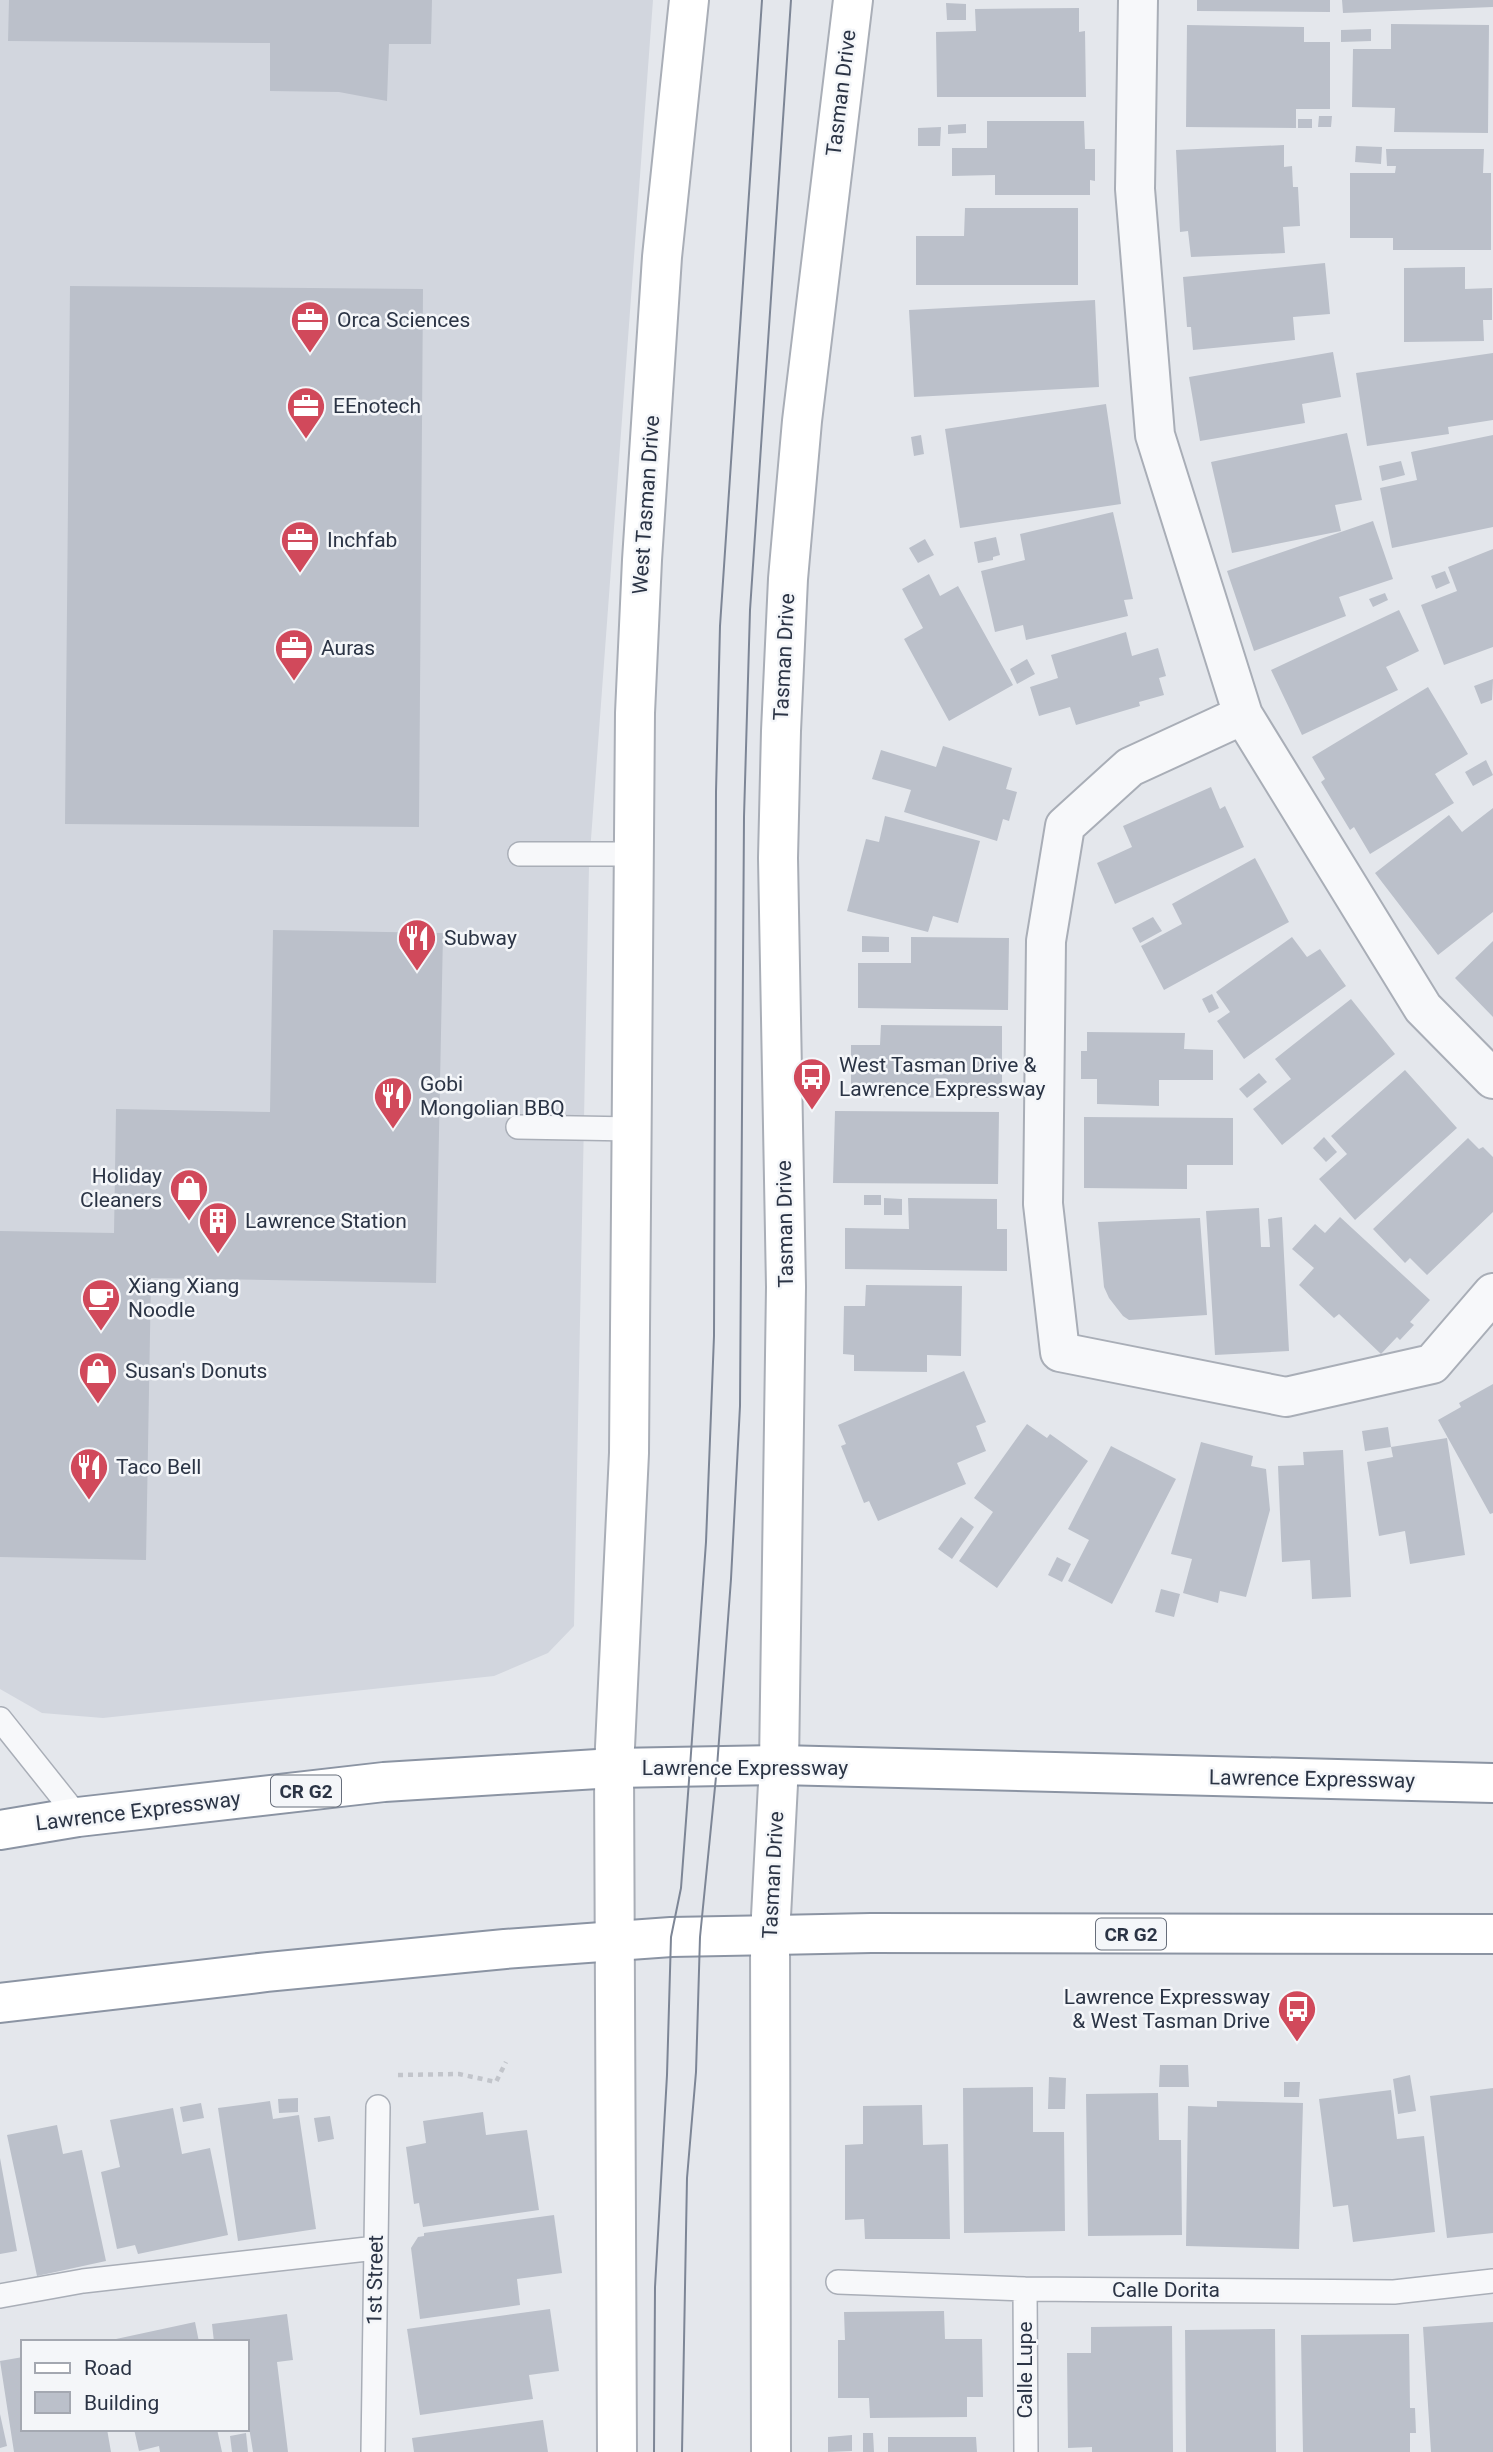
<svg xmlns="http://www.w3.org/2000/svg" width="1493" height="2452" font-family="Roboto,sans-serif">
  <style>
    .built { fill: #d2d6de }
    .building { fill: #bbc0ca }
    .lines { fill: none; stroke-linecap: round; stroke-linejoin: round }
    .lane-casing { stroke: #a9aeb7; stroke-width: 26 }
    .street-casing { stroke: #a9aeb7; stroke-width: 42 }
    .secondary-casing { stroke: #a9aeb7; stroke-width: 42 }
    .highway-casing { stroke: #8b94a3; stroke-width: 42 }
    .path { stroke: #c2c5cb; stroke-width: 4.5; stroke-dasharray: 5 5; stroke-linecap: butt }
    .lane { stroke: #f7f8fa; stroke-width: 23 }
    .street { stroke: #f7f8fa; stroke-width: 38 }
    .secondary { stroke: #fff; stroke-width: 38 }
    .highway { stroke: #fff; stroke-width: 38 }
    .tram { stroke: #7d8696; stroke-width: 2 }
    .labels { text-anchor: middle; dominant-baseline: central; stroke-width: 5; stroke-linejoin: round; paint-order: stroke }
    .shield { fill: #f4f6f9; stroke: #676e7b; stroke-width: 2 }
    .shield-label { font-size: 19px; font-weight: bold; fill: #2b3445 }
    .street-label { font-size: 21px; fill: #2b3445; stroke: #f4f6f9 }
    .poi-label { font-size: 21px; fill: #2b3445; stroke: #f4f6f9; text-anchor: start }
  </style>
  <rect width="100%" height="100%" fill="#e4e7ec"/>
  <path class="built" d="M0,0H653L589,866L574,1626L548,1653L494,1676L103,1718L42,1713L0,1689Z"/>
  <path class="building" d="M9,0H432L431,44H389L387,101L339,92L270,91V43L8,41Z
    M1197,0H1330V12L1197,11Z
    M1342,0H1493V7L1343,13Z
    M946,3L966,4V20H947Z
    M1079,8V32L1085,31L1086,97H937L936,32L976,31L975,9Z
    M1391,24L1489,25L1488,133L1394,132L1395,108L1352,107L1353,49H1391Z
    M1187,25L1304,27V42H1330V109H1296V128L1186,127Z
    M1371,29V41L1341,42V30Z
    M1319,116H1332L1331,127H1318Z
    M1298,119H1312V128H1298Z
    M987,121H1084L1085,149H1095V181L1090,180V195H995V175L952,176V148H987Z
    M966,124V133L948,134V125Z
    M941,127L940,146H918V128Z
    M1284,145V167L1292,166L1293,187H1298L1300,226L1283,227L1285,253L1191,257L1188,231L1180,232L1176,150Z
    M1356,146L1382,147L1381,164L1355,162Z
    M1386,149H1484L1483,173H1491V250H1393V238H1350V173H1395L1396,166H1387Z
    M965,208H1078V285H916V236H964Z
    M1325,263L1330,314L1293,317L1295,340L1193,350L1191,327H1187L1183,277Z
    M1465,267V289L1492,288V320H1483L1484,341L1404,342V268Z
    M70,286L423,289L419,827L65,824Z
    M1095,300L1099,387L914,397L909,310Z
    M1333,352L1341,397L1302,404L1305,423L1200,441L1189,377Z
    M1493,353V420L1448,427L1449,434L1367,446L1356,373Z
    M1106,404L1121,504L960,528L945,429Z
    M1347,433L1362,500L1335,505L1341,531L1232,553L1211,462Z
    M921,435L924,454L914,456L911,437Z
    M1493,435V527L1392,548L1380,488L1417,480L1411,452Z
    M1401,461L1405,475L1382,481L1379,466Z
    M1113,512L1133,599L1124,600L1128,616L1026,640L1023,625L995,632L981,571L1025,560L1020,534Z
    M1373,521L1393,579L1339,597L1346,616L1254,651L1227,571Z
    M996,537L1000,555L993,557V560L978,563L974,542Z
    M925,539L934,555L918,563L909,548Z
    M1493,549V647L1444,665L1421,605L1457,591L1448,567Z
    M1445,571L1450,583L1436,589L1431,576Z
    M929,574L940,596L958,586L1013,685L949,721L904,639L923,628L902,589Z
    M1385,593L1388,600L1373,607L1369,599Z
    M1399,610L1419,651L1386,667L1398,690L1302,735L1271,670Z
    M1126,632L1132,656L1158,648L1166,676L1159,678L1164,695L1139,702L1140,706L1076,725L1070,707L1039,716L1030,687L1058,678L1051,655Z
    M1027,659L1035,674L1017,684L1010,669Z
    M1493,679L1492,700L1481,704L1474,686Z
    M1428,687L1468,754L1435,774L1454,803L1370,854L1354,827L1350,830L1321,782L1325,779L1312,757Z
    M943,746L1012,768L1006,789L1017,792L1009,821L1003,819L997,841L904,812L911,790L872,779L881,750L936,767Z
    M1486,760L1493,775L1473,786L1465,772Z
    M1211,787L1220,809L1225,806L1244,847L1115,904L1097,863L1132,847L1123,826Z
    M1493,808V912L1438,955L1375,873L1449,815L1462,832Z
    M885,816L980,841L958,923L933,916L928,932L847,911L866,839L879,842Z
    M1255,858L1289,922L1164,990L1141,946L1182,924L1172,904Z
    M1153,917L1162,931L1140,943L1132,928Z
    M273,930L443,933L436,1283L151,1278L146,1560L0,1557V1231L114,1233L116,1109L270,1112Z
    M862,936L889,937V952H862Z
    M911,937L1009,938L1008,1010L858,1008V963H911Z
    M1292,937L1307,957L1320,949L1346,986L1244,1059L1217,1021L1230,1012L1216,992Z
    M1493,941V1017L1455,978Z
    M1212,994L1219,1008L1209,1013L1202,999Z
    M1351,999L1395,1054L1282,1145L1253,1109L1291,1079L1275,1059Z
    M881,1025L1002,1026V1098L851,1097V1045H880Z
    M1087,1032L1185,1033L1184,1049L1213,1050V1080H1159V1106L1097,1104V1079H1081V1051H1087Z
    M1405,1070L1457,1128L1355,1220L1319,1179L1347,1154L1331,1136Z
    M1259,1073L1267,1082L1247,1098L1239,1089Z
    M835,1111L999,1112L998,1184L833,1183Z
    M1084,1117L1233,1118V1165H1187V1189L1084,1188Z
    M1324,1137L1337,1152L1326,1162L1313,1148Z
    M1468,1138L1479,1149L1483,1147L1493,1157V1212L1427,1275L1410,1258L1405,1263L1373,1229Z
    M864,1195H881V1205H864Z
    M884,1198L902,1199V1215H884Z
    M908,1198L997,1199V1229H1007V1271L845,1269V1228L909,1229Z
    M1259,1208L1261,1247H1270L1268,1219L1282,1217L1289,1351L1215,1355L1206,1211Z
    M1340,1217L1430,1300L1410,1322L1414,1325L1400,1340L1397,1337L1381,1354L1339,1314L1334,1318L1299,1285L1314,1268L1292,1249L1315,1224L1325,1233Z
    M1200,1218L1207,1315L1129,1320L1123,1316L1109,1298L1104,1287L1098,1222Z
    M866,1285L962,1286L961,1356L927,1355V1372L854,1371V1355L843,1354L844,1306H865Z
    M964,1371L986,1422L976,1426L986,1451L957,1463L966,1484L878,1521L869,1501L864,1503L841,1446L846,1444L838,1425Z
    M1493,1384V1513L1490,1514L1438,1420L1461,1407L1459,1403Z
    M1027,1424L1047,1438L1050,1434L1088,1461L997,1588L959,1561L993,1512L974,1498Z
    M1388,1427L1391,1447L1365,1451L1362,1431Z
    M1447,1438L1465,1555L1410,1564L1405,1531L1379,1536L1367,1462L1393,1457L1391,1447Z
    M1201,1442L1253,1456L1251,1466L1266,1469L1270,1510L1246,1597L1220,1591L1218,1603L1183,1593L1192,1559L1171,1554Z
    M1111,1446L1176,1479L1112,1604L1068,1581L1089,1540L1068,1529Z
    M1343,1450L1351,1597L1312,1599L1310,1560L1282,1562L1278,1466L1304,1465L1303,1452Z
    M961,1517L974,1527L952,1559L938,1549Z
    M1057,1557L1071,1564L1062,1582L1048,1575Z
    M1161,1589L1180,1594L1174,1617L1155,1612Z
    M1160,2065H1188L1189,2087H1159Z
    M1410,2075L1416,2111L1398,2114L1393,2079Z
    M1049,2077L1066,2078L1065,2109H1048Z
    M1284,2082H1300L1299,2097H1284Z
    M1033,2087V2132H1064L1065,2231L964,2233L963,2088Z
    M1493,2088V2233L1447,2238L1430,2096Z
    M1391,2090L1397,2139L1424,2136L1435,2232L1353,2242L1348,2205L1333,2207L1319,2099Z
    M1158,2093L1159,2140H1181L1182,2235L1088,2236L1086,2094Z
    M298,2098V2112L279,2113L278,2099Z
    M270,2101L273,2119L299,2115L316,2229L238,2241L218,2108Z
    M1217,2101L1303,2103L1299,2249L1186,2246L1188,2106L1217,2107Z
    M201,2103L204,2118L183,2122L180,2107Z
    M922,2105L923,2145L948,2144L950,2239H865L864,2219L845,2220V2145L863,2144V2106Z
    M173,2108L182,2154L210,2148L228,2235L138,2254L135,2245L117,2249L101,2172L120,2167L110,2120Z
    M483,2112L486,2135L527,2130L539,2210L423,2227L419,2203L414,2204L406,2147L426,2143L423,2121Z
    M330,2116L334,2139L318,2142L314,2118Z
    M57,2125L63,2154L82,2150L106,2261L37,2276L7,2135Z
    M0,2158L17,2251L0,2254Z
    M554,2215L562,2273L517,2279L520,2305L420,2319L411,2248L418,2237L424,2236V2233Z
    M550,2309L559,2371L529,2375L533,2399L420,2415L407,2329Z
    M944,2311L945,2339H982L983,2397H967V2417L870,2418L869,2398H838V2340H845L844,2312Z
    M287,2314L293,2360L277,2362L288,2452H253L247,2415V2342H214L212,2324Z
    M195,2322L199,2342H116V2339Z
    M1493,2322V2452H1431L1423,2327Z
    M1172,2326L1173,2452H1092V2447L1068,2448L1067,2353H1091V2327Z
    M1275,2329L1276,2452H1186L1185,2330Z
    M1409,2334L1410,2408H1415L1416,2433H1410V2452H1303L1301,2335Z
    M23,2357V2429H107L111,2452H14L0,2361Z
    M0,2414L7,2446L0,2448Z
    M543,2420L548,2452H414L412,2438Z
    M134,2429H217L222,2452H160L159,2446L139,2451Z
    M246,2433L248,2452H232L230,2436Z
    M863,2433H873L874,2452H863Z
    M852,2435V2451L828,2452V2437Z
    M888,2437H976L977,2452H888Z"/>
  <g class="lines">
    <g class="lane-casing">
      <path id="lane" d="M520,854H632
        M518,1127L633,1129
        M0,1719L78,1817
        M838,2282L1025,2289L1394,2292L1493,2281
        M1025,2289L1026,2452
        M0,2296L83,2281L376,2248
        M373,2452L378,2107"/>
    </g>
    <g class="street-casing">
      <path id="street" d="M1138,0L1135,189L1155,435L1243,715L1423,1008L1493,1079
        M1243,715L1130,767L1065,826L1046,941L1043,1204L1060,1352L1286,1397L1432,1364L1493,1293"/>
    </g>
    <g class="secondary-casing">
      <path id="secondary" d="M617,2452L614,1768L629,1453L635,713L642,560L662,257L689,0
        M771,2452L770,1935L779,1765L786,1287L778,858L781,731L788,579L802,421L853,0"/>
    </g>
    <g class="highway-casing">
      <path id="highway" d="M0,1830L78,1817L384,1782L614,1768L779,1765L1493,1783
        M0,2003L267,1972L505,1949L671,1937L871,1933L1493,1934"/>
    </g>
    <path class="path" d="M398,2075L459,2074L496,2082L506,2062"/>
    <use href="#lane" class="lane"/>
    <use href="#street" class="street"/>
    <use href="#secondary" class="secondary"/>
    <use href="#highway" class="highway"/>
    <path class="tram" d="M654,2452L655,2287L667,2075L671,1937L681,1888L690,1767L706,1542L714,1336L716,792L720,626L762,0
      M682,2452L687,2178L696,2072L700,1937L717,1767L731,1579L740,1406L744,817L750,610L791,0"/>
  </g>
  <defs>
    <g id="office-pin" transform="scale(2.0125)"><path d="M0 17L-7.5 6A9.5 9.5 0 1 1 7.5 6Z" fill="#d1495b" stroke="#f4f6f9"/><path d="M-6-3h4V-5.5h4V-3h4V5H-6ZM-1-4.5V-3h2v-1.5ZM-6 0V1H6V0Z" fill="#fff"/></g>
    <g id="restaurant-pin" transform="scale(2.0125)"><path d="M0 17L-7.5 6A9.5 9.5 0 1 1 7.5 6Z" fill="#d1495b" stroke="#f4f6f9"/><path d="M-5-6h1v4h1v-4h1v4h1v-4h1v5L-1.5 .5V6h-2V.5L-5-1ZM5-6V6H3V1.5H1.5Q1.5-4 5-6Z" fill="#fff"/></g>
    <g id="bus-pin" transform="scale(2.0125)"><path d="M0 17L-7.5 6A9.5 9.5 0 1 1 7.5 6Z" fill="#d1495b" stroke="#f4f6f9"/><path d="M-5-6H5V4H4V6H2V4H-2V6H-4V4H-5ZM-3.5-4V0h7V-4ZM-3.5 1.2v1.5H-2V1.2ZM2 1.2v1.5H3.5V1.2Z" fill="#fff"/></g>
    <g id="shop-pin" transform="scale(2.0125)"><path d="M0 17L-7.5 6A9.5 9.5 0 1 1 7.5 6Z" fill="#d1495b" stroke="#f4f6f9"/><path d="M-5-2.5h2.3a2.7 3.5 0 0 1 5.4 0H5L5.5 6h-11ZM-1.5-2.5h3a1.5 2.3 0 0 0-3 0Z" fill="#fff"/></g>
    <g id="building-pin" transform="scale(2.0125)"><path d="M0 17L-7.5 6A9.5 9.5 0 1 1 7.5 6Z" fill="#d1495b" stroke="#f4f6f9"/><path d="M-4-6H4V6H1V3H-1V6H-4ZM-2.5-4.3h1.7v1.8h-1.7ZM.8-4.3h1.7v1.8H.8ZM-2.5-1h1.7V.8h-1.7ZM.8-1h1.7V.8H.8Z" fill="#fff"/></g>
    <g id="cafe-pin" transform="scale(2.0125)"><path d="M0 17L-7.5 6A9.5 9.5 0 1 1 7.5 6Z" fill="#d1495b" stroke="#f4f6f9"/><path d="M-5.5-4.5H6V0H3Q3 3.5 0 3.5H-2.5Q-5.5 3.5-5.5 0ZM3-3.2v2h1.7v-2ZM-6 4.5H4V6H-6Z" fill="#fff"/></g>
  </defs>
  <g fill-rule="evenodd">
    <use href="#office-pin" x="310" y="320"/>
    <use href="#office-pin" x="306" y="406"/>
    <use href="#office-pin" x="300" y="540"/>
    <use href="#office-pin" x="294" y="648"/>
    <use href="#restaurant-pin" x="417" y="938"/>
    <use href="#bus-pin" x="812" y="1077"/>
    <use href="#restaurant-pin" x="393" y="1096"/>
    <use href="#shop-pin" x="189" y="1188"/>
    <use href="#building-pin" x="218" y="1221"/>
    <use href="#cafe-pin" x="101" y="1298"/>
    <use href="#shop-pin" x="98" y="1371"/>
    <use href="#restaurant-pin" x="89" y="1467"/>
    <use href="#bus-pin" x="1297" y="2009"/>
  </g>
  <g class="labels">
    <g class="shield">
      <rect x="271" y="1775.5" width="70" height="31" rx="5"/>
      <rect x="1096" y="1918.5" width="70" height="31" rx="5"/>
    </g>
    <g class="shield-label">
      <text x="306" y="1791">CR G2</text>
      <text x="1131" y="1934">CR G2</text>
    </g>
    <g class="street-label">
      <text transform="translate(841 93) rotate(-83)">Tasman Drive</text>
      <text transform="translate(646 505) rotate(-86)">West Tasman Drive</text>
      <text transform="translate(784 657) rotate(-87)">Tasman Drive</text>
      <text transform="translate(785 1224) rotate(-91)">Tasman Drive</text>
      <text x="745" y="1768">Lawrence Expressway</text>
      <text transform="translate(1312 1779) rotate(1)">Lawrence Expressway</text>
      <text transform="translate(138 1811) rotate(-7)">Lawrence Expressway</text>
      <text transform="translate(773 1875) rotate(-87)">Tasman Drive</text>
      <text transform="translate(375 2280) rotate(-89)">1st Street</text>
      <text x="1166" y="2290">Calle Dorita</text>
      <text transform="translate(1025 2370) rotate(-90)">Calle Lupe</text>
    </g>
    <g class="poi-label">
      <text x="337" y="320">Orca Sciences</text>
      <text x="333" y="406">EEnotech</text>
      <text x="327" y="540">Inchfab</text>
      <text x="321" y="648">Auras</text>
      <text x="444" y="938">Subway</text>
      <text x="839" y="1065">West Tasman Drive &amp;<tspan x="839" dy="24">Lawrence Expressway</tspan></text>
      <text x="420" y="1084">Gobi<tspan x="420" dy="24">Mongolian BBQ</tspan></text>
      <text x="162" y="1176" text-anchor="end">Holiday<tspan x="162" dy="24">Cleaners</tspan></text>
      <text x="245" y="1221">Lawrence Station</text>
      <text x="128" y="1286">Xiang Xiang<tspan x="128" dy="24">Noodle</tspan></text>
      <text x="125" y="1371">Susan's Donuts</text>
      <text x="116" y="1467">Taco Bell</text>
      <text x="1270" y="1997" text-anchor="end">Lawrence Expressway<tspan x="1270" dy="24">&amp; West Tasman Drive</tspan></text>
    </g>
  </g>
  <rect x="21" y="2340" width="228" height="91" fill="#f4f6f9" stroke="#a4a8b1" stroke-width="2"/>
  <rect x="35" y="2363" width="35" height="10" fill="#ffffff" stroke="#a4a8b1" stroke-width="2"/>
  <text x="84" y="2375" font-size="21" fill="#2b3445">Road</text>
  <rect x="35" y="2392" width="35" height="21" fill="#bbc0ca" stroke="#a4a8b1" stroke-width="2"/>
  <text x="84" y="2410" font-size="21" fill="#2b3445">Building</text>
</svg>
